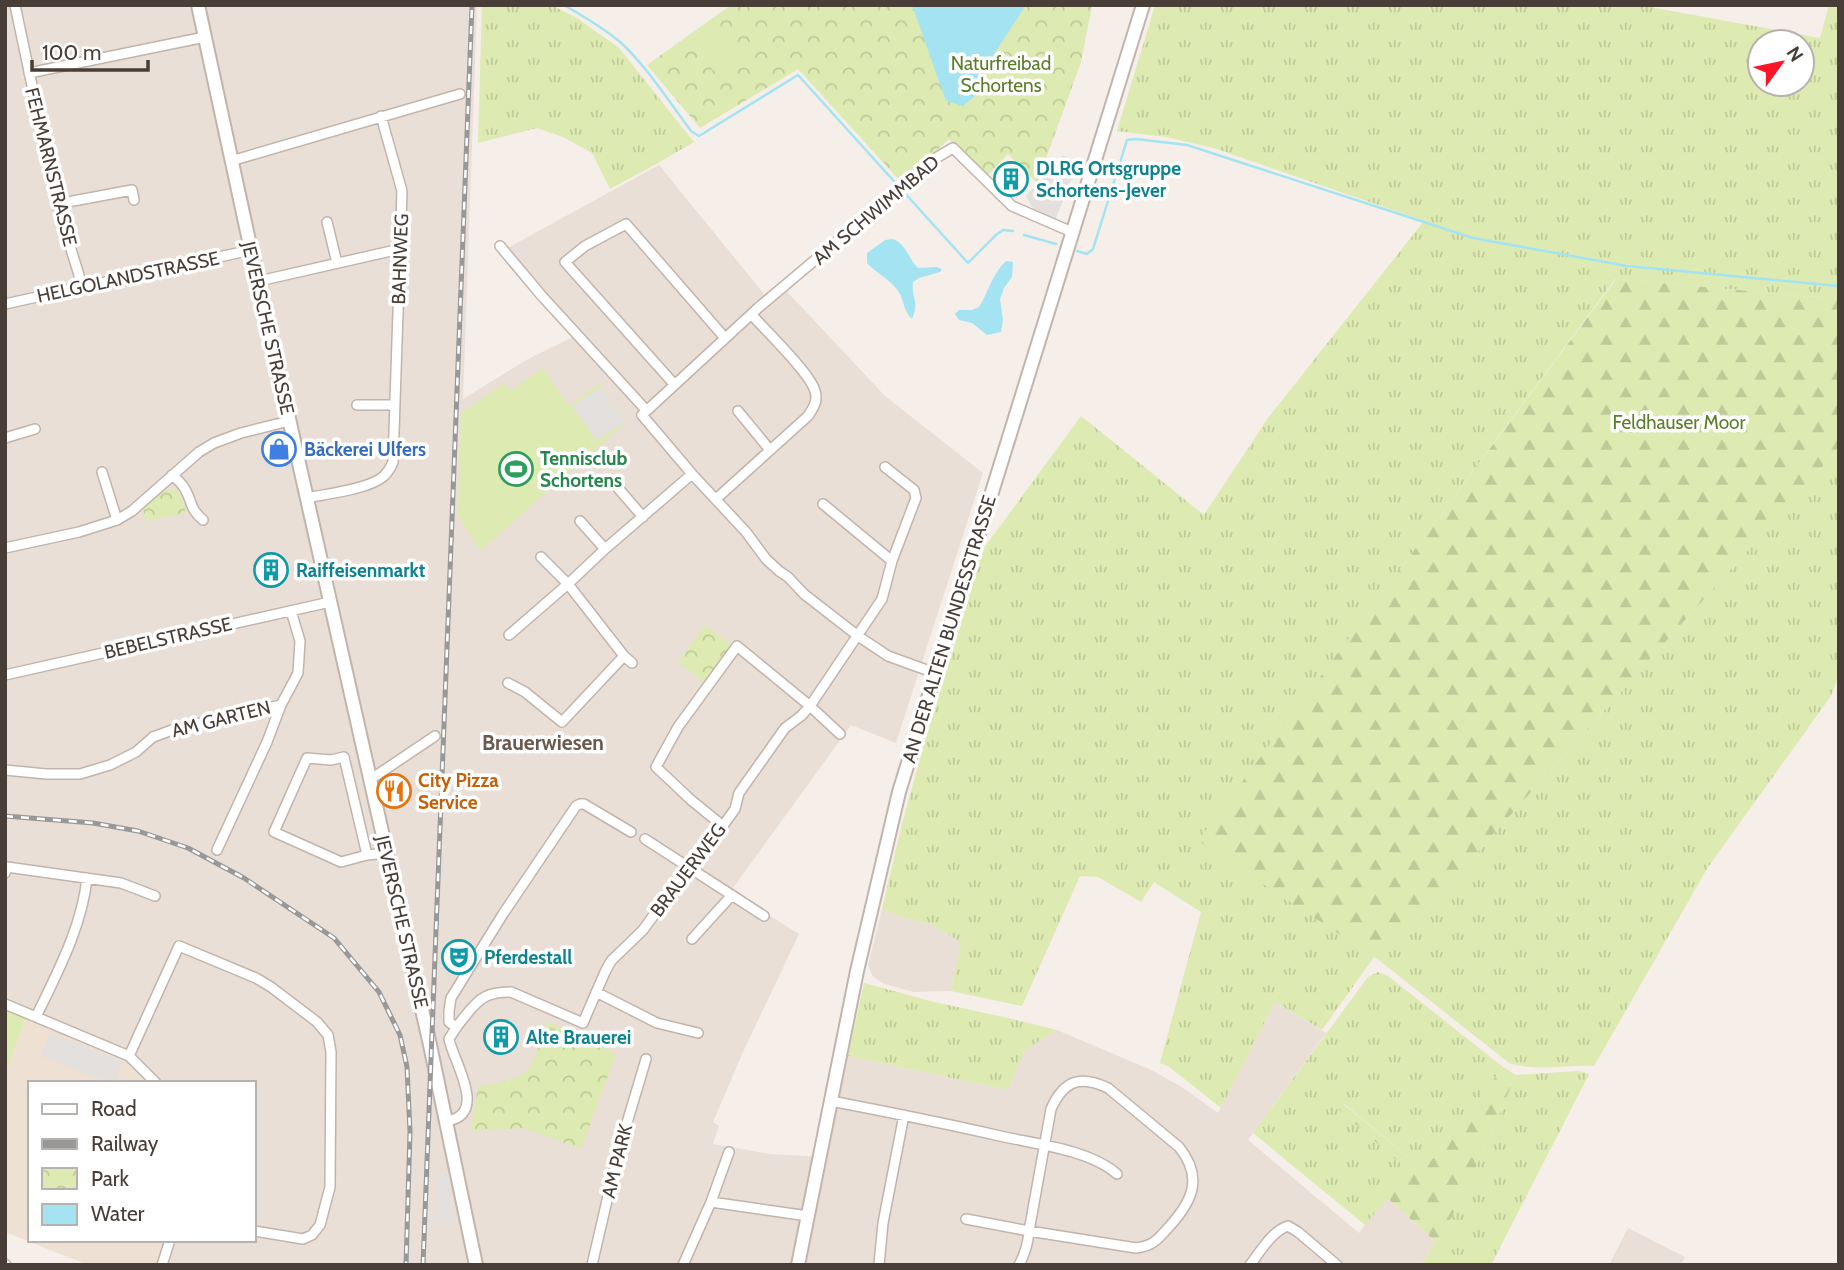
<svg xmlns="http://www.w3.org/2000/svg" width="1844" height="1270" font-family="Cabin,sans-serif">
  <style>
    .residential { fill: #e9dfd7 }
    .education { fill: #eee0d2 }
    .grass { fill: url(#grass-tufts); fill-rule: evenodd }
    .forest { fill: url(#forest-firs) }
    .park { fill: url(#park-crowns) }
    .garden { fill: #ddeab1 }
    .parking { fill: #e3e0dd }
    .water { fill: #a4e4f2 }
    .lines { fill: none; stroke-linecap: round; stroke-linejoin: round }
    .stream { stroke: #a4e4f2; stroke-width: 2.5 }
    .minor-casing { stroke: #c1b4ab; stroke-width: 12 }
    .tertiary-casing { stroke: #c1b4ab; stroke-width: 16 }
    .minor { stroke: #fff; stroke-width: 9 }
    .tertiary { stroke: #fff; stroke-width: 12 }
    .rail-casing { stroke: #989898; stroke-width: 5 }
    .rail { stroke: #fff; stroke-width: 2.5; stroke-dasharray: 8; stroke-linecap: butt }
    .labels { text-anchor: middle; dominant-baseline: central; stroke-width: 7; stroke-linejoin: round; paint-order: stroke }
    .park-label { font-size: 19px; fill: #5b7c28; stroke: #fff }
    .street-label { font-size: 19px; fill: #493e37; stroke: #fff }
    .culture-label { font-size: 19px; font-weight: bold; fill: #0d838f; stroke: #fff; text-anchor: start }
    .shop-label { font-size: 19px; font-weight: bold; fill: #366cbe; stroke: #fff; text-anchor: start }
    .leisure-label { font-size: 19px; font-weight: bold; fill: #27864d; stroke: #fff; text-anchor: start }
    .food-label { font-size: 19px; font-weight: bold; fill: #c56008; stroke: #fff; text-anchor: start }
    .neighbourhood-label { font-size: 21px; font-weight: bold; fill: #6c594e; stroke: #fff }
  </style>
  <defs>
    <pattern id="grass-tufts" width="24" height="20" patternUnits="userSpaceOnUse" patternTransform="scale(1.75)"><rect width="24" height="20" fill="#ddeab1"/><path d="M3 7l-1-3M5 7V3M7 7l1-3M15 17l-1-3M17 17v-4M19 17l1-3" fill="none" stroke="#bfca99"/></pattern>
    <pattern id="forest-firs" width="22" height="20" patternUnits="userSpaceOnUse" patternTransform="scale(1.75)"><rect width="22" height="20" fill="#ddeab1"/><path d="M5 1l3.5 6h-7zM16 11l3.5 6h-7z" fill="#bfca99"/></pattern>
    <pattern id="park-crowns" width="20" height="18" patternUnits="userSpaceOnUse" patternTransform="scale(1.75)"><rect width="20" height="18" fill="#ddeab1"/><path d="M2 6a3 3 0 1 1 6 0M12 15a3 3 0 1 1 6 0" fill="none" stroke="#bfca99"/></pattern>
  </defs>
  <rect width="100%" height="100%" fill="#f5eee9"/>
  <path class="residential" d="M5,5H477L463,399L528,359L577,335L502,251L659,165L764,294L779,283L885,396L983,473L896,743L851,725L733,888L767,914L799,934L743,1052L713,1122L719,1126L713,1144L770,1154L827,1157L848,1056L1008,1090L1024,1051L1057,1030L1149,1069L1182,1087L1218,1113L1275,1002L1326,1033L1248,1140L1359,1233L1386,1197L1435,1241L1422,1265H155L163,1240H254V1083H147L133,1068L38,1022L5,1009Z
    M882,909L905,918L930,924L962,942L951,991L913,992L882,983L872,975L868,965Z
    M1628,1228L1685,1257L1681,1265H1609Z"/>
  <path class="education" d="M26,1017L117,1055L133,1068L147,1083H30V1240H163L155,1265H88L5,1232V1075Z"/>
  <path class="grass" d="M482,5H551L577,18L619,48L694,142L656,164L610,189L592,153L563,137L537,128L478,143Z
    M1155,5H1639L1820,38L1829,5H1839V299L1615,279L1199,841L1374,957L1322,1030L1275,1002L1221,1108L1168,1066L1160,1063L1201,912L1154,882L1141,902L1098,877L1080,876L1022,1006L951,991L961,942L930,924L905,918L882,909L902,824L922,751L984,548L1081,416L1204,515L1268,418L1424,221L1214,148L1166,137L1117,131ZM1760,42H1802V84H1760Z
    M1839,448V674L1831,696L1708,867L1594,1066C1566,1064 1536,1072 1509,1063L1380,961Z
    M1378,972L1388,976L1503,1067L1424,1170L1343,1103L1339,1110L1410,1171L1365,1225L1253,1133L1368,977Z
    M864,983L934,1002L1008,1018L1057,1030L1024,1051L1008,1090L848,1056Z
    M1579,1071L1589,1074L1491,1265H1422L1435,1241L1442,1237L1482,1154L1516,1075Z"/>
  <path class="forest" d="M1616,279L1839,299V448L1380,961L1198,841Z
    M1503,1067L1516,1075L1482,1154L1442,1237L1435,1241L1386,1197L1409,1171L1339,1110L1342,1103L1424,1170Z"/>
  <path class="park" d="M731,5L1092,6L1081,62L1037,183L1008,154L988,175L949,139L902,183L798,69L700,128L647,65Z
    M170,489H176L183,502L186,513L146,521L143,509L163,492Z
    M705,625L732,645L704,682L678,662Z
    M546,1021L616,1054L581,1149L523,1128L471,1131L478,1086C489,1085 517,1080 525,1072C538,1060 542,1037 546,1021Z"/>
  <path class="garden" d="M712,22L734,57L713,71L691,35Z
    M543,368L568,406L599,384L626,422L480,551L458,516L461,413L504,383L510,391Z
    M5,1009L26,1017L5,1075Z"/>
  <path class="parking" d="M1063,155L1078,163L1054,223L1036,214L1026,196Z
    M600,387L625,421L597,441L572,406Z
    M50,1033L123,1061L115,1083H111L41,1056Z
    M436,1175H448L455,1221L436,1223V1209L440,1208L436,1188Z"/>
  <path class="water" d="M912,5H1026L989,62L982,90L963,106L946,101Z
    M893,239C906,244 908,258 918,268L937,267L942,269L940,272L919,278L913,282C911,300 920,299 912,319C904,312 904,302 900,294C891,279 878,275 867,263V253L885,240Z
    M1006,261L1013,262L1012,277L1004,288L1000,299L1003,320L1001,332L987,335L972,323L959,320L955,314L959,310H972L979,307C989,291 992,274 1006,261Z"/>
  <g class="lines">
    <path class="stream" d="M564,5C583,16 602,27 619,41C645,64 670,103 691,131L699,136L798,75L968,263L996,235L1003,230L1013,231
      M1024,235L1056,244
      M1077,251L1087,254L1093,249L1127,140L1136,139L1187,145L1473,238L1627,266L1839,286"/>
    <g class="minor-casing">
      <path id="minor" d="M15,5L57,204L83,288
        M29,73L205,37
        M231,161L460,94
        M57,204L132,190L134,200
        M327,222L337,263
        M500,246L541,295L646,410
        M259,281L400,249
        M5,304L251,250
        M674,384L565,262L585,246L626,224L725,338
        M357,405H394
        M738,411L770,450
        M5,438L35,429
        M102,472L117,520
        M172,475C177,479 182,484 185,489C193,503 189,508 203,520
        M618,488L643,517
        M306,498C326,494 370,489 384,476C388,472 391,467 393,462L402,191L381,116
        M716,499L808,416C814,407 818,401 815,391C810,373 766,331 752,315
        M823,504L892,561
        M580,521L605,549L692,474
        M5,548L79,532L117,520L132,511L199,452L214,443L241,433L289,421
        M541,557L568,584L624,656L632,663
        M509,635L568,584L605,549
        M935,673L888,656L858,636L804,594L788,577L779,571L766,559L746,532L692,474L642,415L758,308L936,158L953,148L1012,206L1072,232
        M5,675L330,602
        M508,683L525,692L562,722L624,656
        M5,770L46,774H80L110,765L136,752L153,737L175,729L281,705
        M371,777L377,775L435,736
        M723,826L691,800L656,767L678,727L737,646L810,706L840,734
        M645,839L764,916
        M217,850L267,742L281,705L298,673L300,641L291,611
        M367,855L344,757L331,760L307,758L274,832L341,862L367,855L387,853
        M5,873L7,867L121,883L155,896
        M692,939L732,895
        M596,992L657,1023L698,1033
        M5,1004L129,1056L156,1083
        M36,1017C57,973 82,927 87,878
        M456,1027L449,1022V1011L451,998L503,914L576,806L580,804H584L631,832
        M129,1056L179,946L256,978L271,987L317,1022L328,1035L331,1052L330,1187L320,1225L312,1235L303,1239L254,1231
        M831,1101C888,1112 944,1123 1000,1136C1036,1144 1090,1150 1117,1174
        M447,1121C489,1114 453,1061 449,1039C454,1030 460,1022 466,1015C480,997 488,992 511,992L583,1023L605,972L611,961L643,930L672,890L692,869L735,809L739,793L785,728L801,716L810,706L882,599L892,561L916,498L914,490L885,467
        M711,1202L808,1216
        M966,1219L1029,1231L1136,1248C1153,1246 1157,1240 1168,1228C1192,1202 1204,1178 1179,1147L1108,1088C1080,1075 1064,1080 1051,1109L1029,1231C1028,1244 1025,1254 1019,1265
        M5,1264L6,1265
        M162,1265L170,1240
        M592,1265L618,1153L646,1059
        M683,1265L711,1202L729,1152
        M879,1265L883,1223L904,1115
        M1250,1265C1260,1252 1272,1231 1288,1226L1298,1232L1337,1265"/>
    </g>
    <g class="tertiary-casing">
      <path id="tertiary" d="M198,5L251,250L430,1045L476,1265
        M798,1265L857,971L899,792L1143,5"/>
    </g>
    <use href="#minor" class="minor"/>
    <use href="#tertiary" class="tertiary"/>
    <g class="rail-casing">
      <path id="rail" d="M5,816L93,823L138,831L188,848L244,878L334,938L379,992L400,1035L407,1067L410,1132L406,1265
        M423,1265L472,5"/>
    </g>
    <use href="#rail" class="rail"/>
  </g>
  <defs>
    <g id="building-ring" transform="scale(1.75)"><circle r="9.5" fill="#fff" stroke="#0f9aa8" stroke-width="1.5"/><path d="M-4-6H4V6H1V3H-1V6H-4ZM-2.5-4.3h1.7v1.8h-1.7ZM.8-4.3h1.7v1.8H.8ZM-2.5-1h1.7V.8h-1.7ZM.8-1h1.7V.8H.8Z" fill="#0f9aa8"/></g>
    <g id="shop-ring" transform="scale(1.75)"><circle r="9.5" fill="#fff" stroke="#3f7fe0" stroke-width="1.5"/><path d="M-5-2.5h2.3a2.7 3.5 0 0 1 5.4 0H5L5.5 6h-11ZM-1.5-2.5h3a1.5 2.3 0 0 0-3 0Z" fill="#3f7fe0"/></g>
    <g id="stadium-ring" transform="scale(1.75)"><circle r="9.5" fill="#fff" stroke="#2e9e5b" stroke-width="1.5"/><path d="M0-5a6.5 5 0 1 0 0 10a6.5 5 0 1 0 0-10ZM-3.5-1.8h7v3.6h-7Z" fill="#2e9e5b"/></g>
    <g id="restaurant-ring" transform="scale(1.75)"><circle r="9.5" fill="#fff" stroke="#e8710a" stroke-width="1.5"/><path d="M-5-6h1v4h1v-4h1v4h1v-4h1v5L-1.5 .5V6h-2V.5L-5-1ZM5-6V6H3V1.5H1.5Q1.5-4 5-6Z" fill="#e8710a"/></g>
    <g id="theatre-ring" transform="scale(1.75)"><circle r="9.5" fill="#fff" stroke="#0f9aa8" stroke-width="1.5"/><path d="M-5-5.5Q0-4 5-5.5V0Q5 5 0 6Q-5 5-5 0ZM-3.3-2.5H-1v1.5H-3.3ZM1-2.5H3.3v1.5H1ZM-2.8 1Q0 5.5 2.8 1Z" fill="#0f9aa8"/></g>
  </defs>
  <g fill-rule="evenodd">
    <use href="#building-ring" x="1011" y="179"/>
    <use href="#shop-ring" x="279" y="449"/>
    <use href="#stadium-ring" x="516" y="469"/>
    <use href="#building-ring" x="271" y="570"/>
    <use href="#restaurant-ring" x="394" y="791"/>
    <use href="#theatre-ring" x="459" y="957"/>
    <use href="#building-ring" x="501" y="1037"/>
  </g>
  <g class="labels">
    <g class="park-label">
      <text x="1001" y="63">Naturfreibad<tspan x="1001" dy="22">Schortens</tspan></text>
      <text x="1679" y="422">Feldhauser Moor</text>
    </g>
    <g class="street-label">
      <text transform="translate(51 167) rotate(76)">FEHMARNSTRASSE</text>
      <text transform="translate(876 210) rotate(-40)">AM SCHWIMMBAD</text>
      <text transform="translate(400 259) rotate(-88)">BAHNWEG</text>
      <text transform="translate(128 277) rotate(-12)">HELGOLANDSTRASSE</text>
      <text transform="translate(268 328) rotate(77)">JEVERSCHE STRASSE</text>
      <text transform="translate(949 629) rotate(-73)">AN DER ALTEN BUNDESSTRASSE</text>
      <text transform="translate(168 638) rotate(-13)">BEBELSTRASSE</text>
      <text transform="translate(221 719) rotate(-14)">AM GARTEN</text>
      <text transform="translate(688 870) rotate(-53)">BRAUERWEG</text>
      <text transform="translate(402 922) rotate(77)">JEVERSCHE STRASSE</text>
      <text transform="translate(617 1161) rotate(-76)">AM PARK</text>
    </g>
    <g class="culture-label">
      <text x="1036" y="168">DLRG Ortsgruppe<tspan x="1036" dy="22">Schortens-Jever</tspan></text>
      <text x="296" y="570">Raiffeisenmarkt</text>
      <text x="484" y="957">Pferdestall</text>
      <text x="526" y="1037">Alte Brauerei</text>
    </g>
    <g class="shop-label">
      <text x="304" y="449">Bäckerei Ulfers</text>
    </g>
    <g class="leisure-label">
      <text x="540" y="458">Tennisclub<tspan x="540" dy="22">Schortens</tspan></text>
    </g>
    <g class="food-label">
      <text x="418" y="780">City Pizza<tspan x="418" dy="22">Service</tspan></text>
    </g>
    <g class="neighbourhood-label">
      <text x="543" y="742">Brauerwiesen</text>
    </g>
  </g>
  <rect width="1844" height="1270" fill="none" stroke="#493e37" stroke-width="14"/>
  <rect x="28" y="1081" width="228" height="161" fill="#ffffff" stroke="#b6b2af" stroke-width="2"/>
  <rect x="42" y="1104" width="35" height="10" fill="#ffffff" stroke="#b6b2af" stroke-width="2"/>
  <text x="91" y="1116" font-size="21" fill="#493e37">Road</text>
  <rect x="42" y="1139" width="35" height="10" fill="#989898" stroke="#b6b2af" stroke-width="2"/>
  <text x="91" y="1151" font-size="21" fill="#493e37">Railway</text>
  <rect x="42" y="1168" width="35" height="21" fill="url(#park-crowns)" stroke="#b6b2af" stroke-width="2"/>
  <text x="91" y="1186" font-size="21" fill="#493e37">Park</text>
  <rect x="42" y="1204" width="35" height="21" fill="#a4e4f2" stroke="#b6b2af" stroke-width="2"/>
  <text x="91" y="1221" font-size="21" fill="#493e37">Water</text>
  <g transform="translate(1781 63) rotate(57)"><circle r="33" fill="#ffffff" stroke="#b6b2af" stroke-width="2"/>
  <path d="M0-5L12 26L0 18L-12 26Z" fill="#fe1627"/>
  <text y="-10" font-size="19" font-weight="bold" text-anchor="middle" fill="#493e37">N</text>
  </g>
  <path d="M32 60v10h116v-10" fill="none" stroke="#493e37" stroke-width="3.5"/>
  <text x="42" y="60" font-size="21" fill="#493e37" stroke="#ffffff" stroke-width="5" paint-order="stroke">100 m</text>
</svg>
